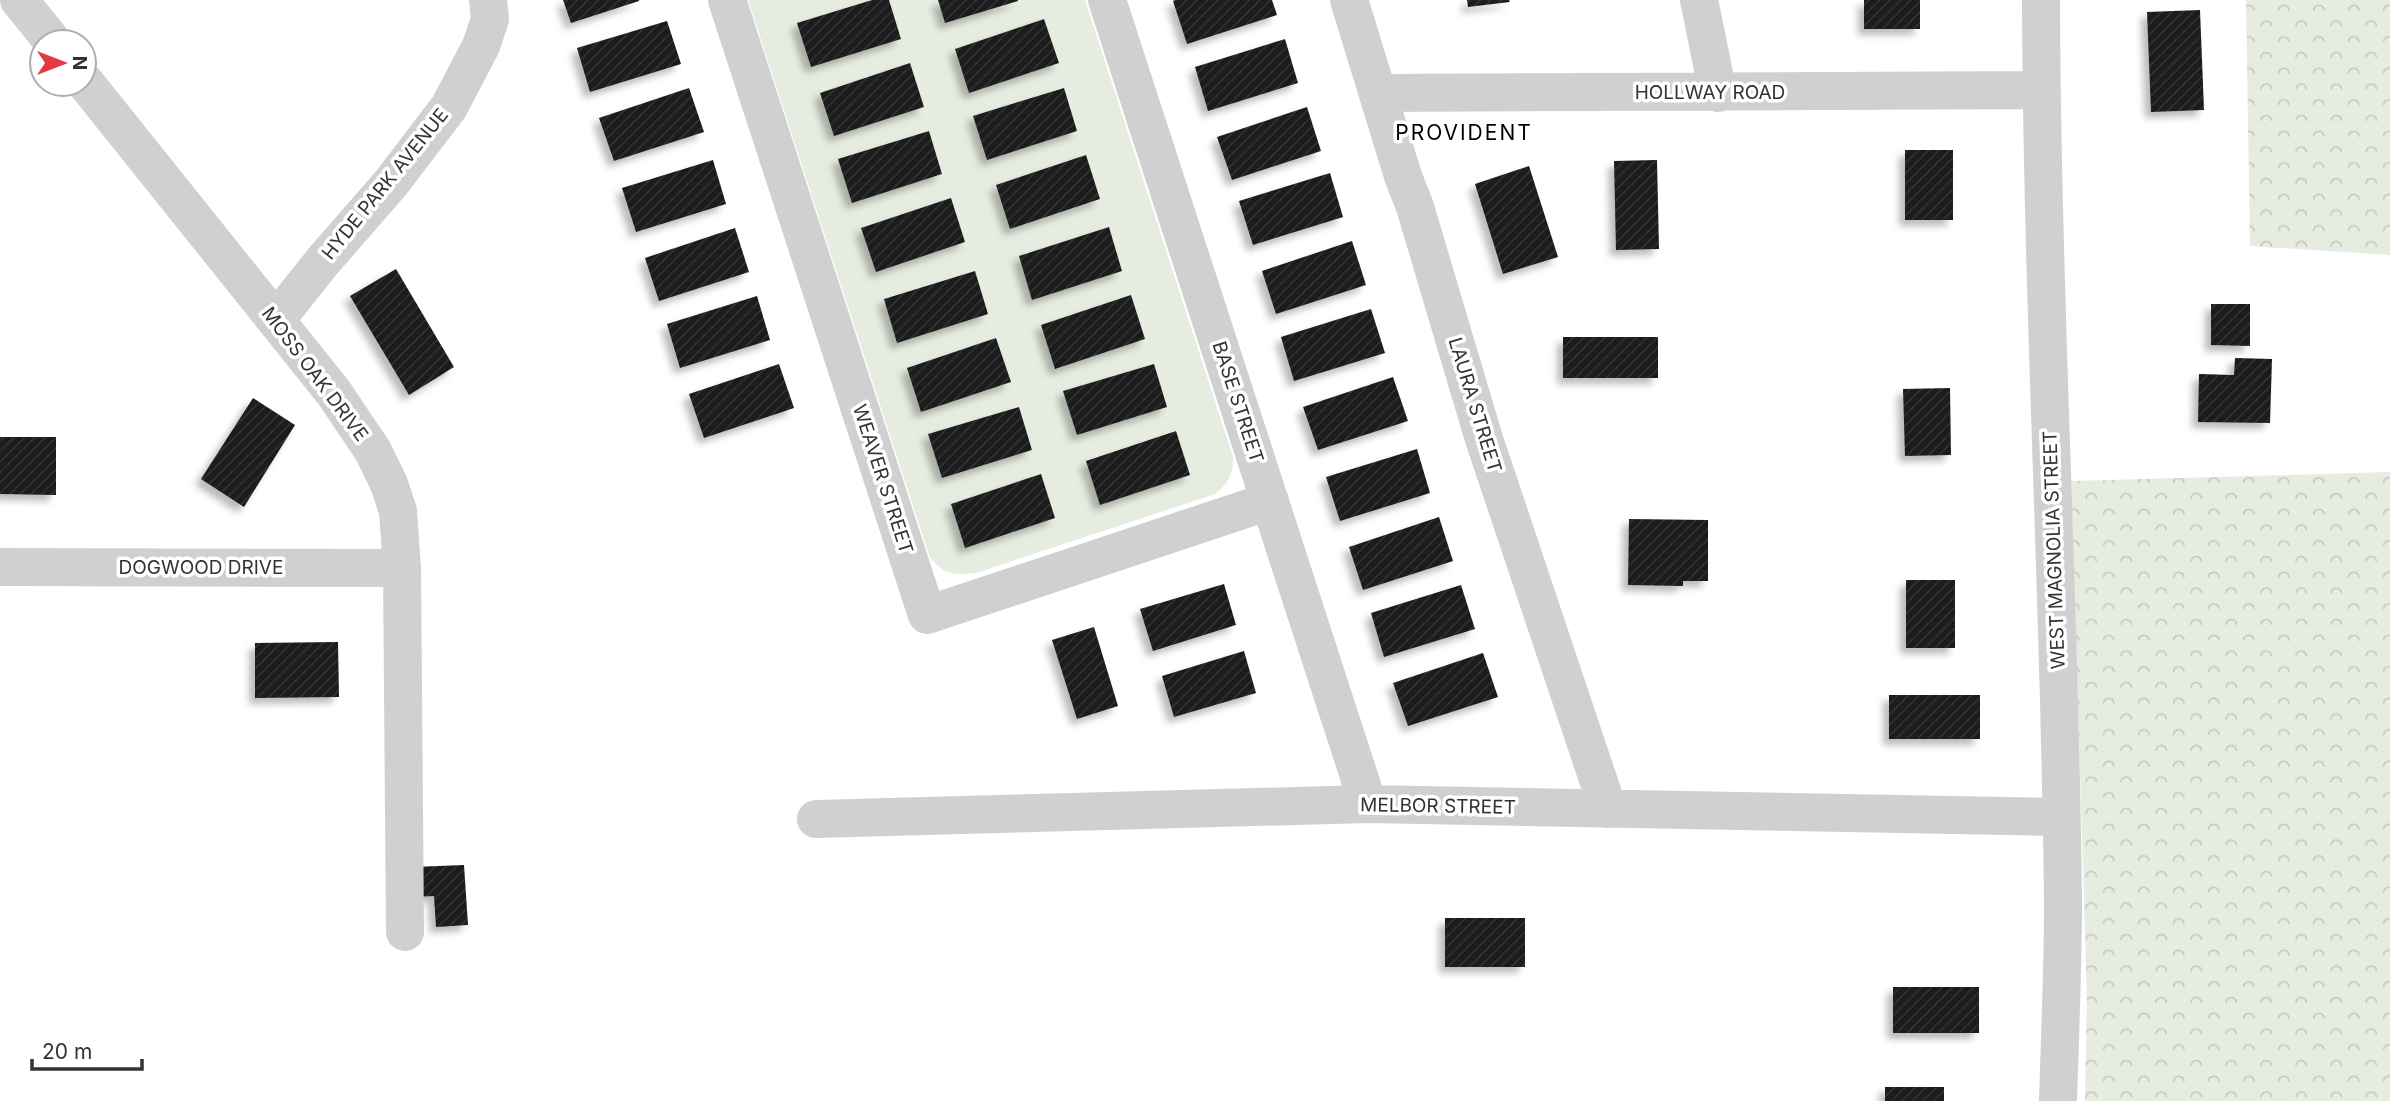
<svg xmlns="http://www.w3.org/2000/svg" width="2390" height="1101" font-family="Inter,sans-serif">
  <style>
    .green { fill: #e6ecdf; fill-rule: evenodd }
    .forest { fill: url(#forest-crowns) }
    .building { fill: url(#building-hatch); filter: url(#shadow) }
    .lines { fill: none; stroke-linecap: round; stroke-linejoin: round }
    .minor { stroke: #d0d0d0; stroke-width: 38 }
    .labels { text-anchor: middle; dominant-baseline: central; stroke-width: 7; stroke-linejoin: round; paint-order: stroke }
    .street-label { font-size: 19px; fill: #333; stroke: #fff }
    .neighbourhood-label { font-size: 21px; letter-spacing: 2px; fill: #000; stroke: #fff }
  </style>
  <defs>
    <pattern id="forest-crowns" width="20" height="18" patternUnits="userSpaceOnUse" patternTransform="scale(1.75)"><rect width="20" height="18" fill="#e6ecdf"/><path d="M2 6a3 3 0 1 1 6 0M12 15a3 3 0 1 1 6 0" fill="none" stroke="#c6cbc0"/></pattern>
    <pattern id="building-hatch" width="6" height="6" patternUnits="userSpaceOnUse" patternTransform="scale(1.75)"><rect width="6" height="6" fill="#1a1a1a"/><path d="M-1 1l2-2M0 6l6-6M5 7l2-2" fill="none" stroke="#333"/></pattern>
    <filter id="shadow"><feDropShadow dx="-6" dy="6" stdDeviation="3.5" flood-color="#0004"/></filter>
  </defs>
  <rect width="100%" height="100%" fill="#fff"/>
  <path class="green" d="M748,0H872L797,23L811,67L901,39L889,0H938L946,23L1020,0H1085L1233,457C1233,474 1229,483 1215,494L976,573C952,575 946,575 930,558ZM1044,19L1059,63L969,92L955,49ZM910,63L924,107L834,136L820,93ZM1063,88L1077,131L987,159L974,116ZM929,131L942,174L852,202L839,159ZM1085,156L1100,200L1011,229L996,186ZM951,199L965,242L876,272L861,228ZM1109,227L1122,271L1033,299L1019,256ZM974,271L988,314L884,299L885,298ZM1130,296L1145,339L1056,369L1041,325ZM996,339L1010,383L921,412L907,369ZM1153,364L1167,407L1077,435L1064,391ZM1019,407L1032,450L942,478L929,435ZM1175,431L1190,475L1100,504L1086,461ZM1041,475L1055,518L965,547L951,504Z"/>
  <path class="forest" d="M2246,0H2390V255L2250,246Z
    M2390,472V1101H2085L2087,998L2071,481Z"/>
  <path class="building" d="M563,0H639V1L571,23Z
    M872,0H889L901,39L811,67L797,23Z
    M938,0H1018V1L945,23Z
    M1175,0H1272L1277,15L1187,44L1173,1Z
    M1467,0H1509L1510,2L1468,7Z
    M1864,0H1920V29H1864Z
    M2200,10L2204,110L2151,112L2147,12Z
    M1044,19L1059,63L969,93L955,49Z
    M667,21L681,64L590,92L577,48Z
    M1285,39L1298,83L1208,111L1195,67Z
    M910,63L924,107L834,136L820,93Z
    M689,88L704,132L614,161L599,118Z
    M1064,88L1077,131L987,160L973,116Z
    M1307,107L1321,151L1232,180L1217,137Z
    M929,131L942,174L852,203L838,159Z
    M1905,150H1953V220H1905Z
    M1086,155L1100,199L1010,229L996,185Z
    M713,160L726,204L636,232L622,188Z
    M1657,160L1659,249L1616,250L1614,161Z
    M1529,166L1558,257L1503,274L1475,184Z
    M1330,173L1343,217L1253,245L1239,201Z
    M951,198L965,242L876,272L861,228Z
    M1109,227L1122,271L1032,300L1019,256Z
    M735,228L749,272L659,301L645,258Z
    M1352,241L1366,285L1276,314L1262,271Z
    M396,269L454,367L409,395L350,296Z
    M975,271L988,314L897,343L884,299Z
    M1131,295L1145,339L1055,369L1041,325Z
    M757,296L770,340L680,368L667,324Z
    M2211,304H2250V346L2211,345Z
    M1371,309L1385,353L1294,381L1281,337Z
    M1563,337H1658V378H1563Z
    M996,338L1011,382L921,412L907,368Z
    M2235,358L2272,359L2270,423L2198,422L2199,374L2234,375Z
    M779,364L794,408L704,438L689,394Z
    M1154,364L1167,407L1077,435L1063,391Z
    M1393,377L1408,421L1318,450L1303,407Z
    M1950,388L1951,455L1905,456L1903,389Z
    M253,398L295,425L244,507L201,479Z
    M1019,407L1032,450L942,478L928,434Z
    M1176,431L1190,475L1100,505L1086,461Z
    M0,437H56V495L0,494Z
    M1417,449L1430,493L1340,521L1326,477Z
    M1041,474L1055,518L965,548L951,504Z
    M1439,517L1453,561L1363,590L1349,547Z
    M1629,519L1708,520V581H1683V586L1628,585Z
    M1906,580H1955V648H1906Z
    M1224,584L1236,625L1153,651L1140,609Z
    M1461,585L1475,629L1384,657L1371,613Z
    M1094,627L1118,706L1077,719L1052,640Z
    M338,642L339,697L255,698V643Z
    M1244,651L1256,693L1174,717L1162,676Z
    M1483,653L1498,697L1408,726L1393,683Z
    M1889,695H1980V739H1889Z
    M464,865L468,925L436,927L434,896L414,897L413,867Z
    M1445,918H1525V967H1445Z
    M1893,987H1979V1033H1893Z
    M1885,1087H1944V1101H1885Z"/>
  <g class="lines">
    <path class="minor" d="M19,0L53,42
      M727,0L927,615L1270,501
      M1107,0L1368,804
      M1349,0L1403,176L1415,207L1484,439L1608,809
      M1699,0L1718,93
      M2041,0C2042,301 2060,601 2063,902C2063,968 2060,1035 2058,1101
      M84,81L334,393L373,451L389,484L398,511L402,568L405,932
      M1378,93L2041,90
      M276,320L323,261L391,183L449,107L481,46L490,19L488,0
      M0,567L402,568
      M816,819L1368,804L2061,817"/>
  </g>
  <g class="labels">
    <g class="street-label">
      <text x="1710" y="92">HOLLWAY ROAD</text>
      <text transform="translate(385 184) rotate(-51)">HYDE PARK AVENUE</text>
      <text transform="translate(315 374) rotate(53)">MOSS OAK DRIVE</text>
      <text transform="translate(1238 402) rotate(72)">BASE STREET</text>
      <text transform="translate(1475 405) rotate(73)">LAURA STREET</text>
      <text transform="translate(883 479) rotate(72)">WEAVER STREET</text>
      <text transform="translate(2054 550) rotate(-92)">WEST MAGNOLIA STREET</text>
      <text x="201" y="567">DOGWOOD DRIVE</text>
      <text transform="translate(1438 806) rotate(1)">MELBOR STREET</text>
    </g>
    <g class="neighbourhood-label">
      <text x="1464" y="132">PROVIDENT</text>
    </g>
  </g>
  <g transform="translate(63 63) rotate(90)"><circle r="33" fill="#ffffff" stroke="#adadad" stroke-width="2"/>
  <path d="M0-5L12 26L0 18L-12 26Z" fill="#e63946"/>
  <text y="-10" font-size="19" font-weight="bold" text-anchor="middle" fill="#333333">N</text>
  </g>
  <path d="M32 1059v10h110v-10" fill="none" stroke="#333333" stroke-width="3.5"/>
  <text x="42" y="1059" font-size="21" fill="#333333" stroke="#ffffff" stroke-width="5" paint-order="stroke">20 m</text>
</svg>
